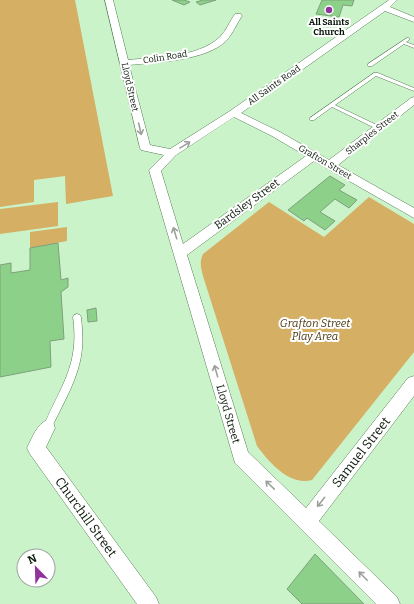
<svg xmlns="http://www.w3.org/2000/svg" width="414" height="604" font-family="Bitter,serif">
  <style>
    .green { fill: #d4af64 }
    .building { fill: #8dd08a; stroke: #7da17b }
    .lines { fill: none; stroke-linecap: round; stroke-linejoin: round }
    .service-casing { stroke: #587b57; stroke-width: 1 }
    .minor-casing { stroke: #587b57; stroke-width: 1 }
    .service { fill: #fff; fill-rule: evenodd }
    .minor { fill: #fff; fill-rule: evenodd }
    .oneway { stroke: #9ca19c }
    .poi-dot { fill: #91339c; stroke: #fff; stroke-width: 1.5 }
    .labels { text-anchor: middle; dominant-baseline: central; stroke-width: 4; stroke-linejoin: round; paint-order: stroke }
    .far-poi-label { font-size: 9px; font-weight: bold; fill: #071507; stroke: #fff }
    .far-street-label { font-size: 9px; fill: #071507; stroke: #fff }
    .street-label { font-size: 11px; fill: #071507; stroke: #fff }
    .park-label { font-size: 11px; font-style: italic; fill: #4a3812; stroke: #fff }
    .near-street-label { font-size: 13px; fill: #071507; stroke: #fff }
  </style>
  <rect width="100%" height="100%" fill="#cbf3c9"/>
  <path class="green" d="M0,0H75L113,196L66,204L65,176L34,180V202L0,207Z
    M369,197L414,224V352L312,480C289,486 269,462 257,446L203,276C201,268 199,262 203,254L269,202L324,237Z
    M58,202V226L0,234V209Z
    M67,227V241L30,248V232Z"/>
  <path class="building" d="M172,0H184L190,2L184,5Z
    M203,0H216L200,5L196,2Z
    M322,0H354L352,6L343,5L339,17L316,14Z
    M330,176L345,185L339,190L357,200L349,208L335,199L320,212L335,221L325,230L307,218L304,221L288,210Z
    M58,243L61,280L68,278V287L61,292L64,339L50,341L51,367L0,377V265L11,263V273L30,270V248Z
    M96,308L97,321L88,322L87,310Z
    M315,554L364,604H302L287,589Z"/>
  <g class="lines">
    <g class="service-casing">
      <path id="service" d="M407,38H409V40L406,42L414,45V48L404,44L372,66H368V64Z
        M374,73H378L414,88V91L376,76L335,105L381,127V129H377L332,107L314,120H310V118Z
        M77,314L80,315L81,317C82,327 83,337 82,348C80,377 62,405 50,431L47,432L44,431L43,428C60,386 80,366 73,317L74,315Z"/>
    </g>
    <g class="minor-casing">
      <path id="minor" d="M105,0H113L128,60C157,57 197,58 220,37C226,31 230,21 235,14H241L242,16C237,23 233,33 227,40C207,61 157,62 129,65L150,145L170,149L230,111L389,0H397L390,7L414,17V22L385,11L241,113L280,132L329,160L411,98L414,97V105L338,165L414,208V218L314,161L187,255L248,452L306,508L408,378L414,376V396L319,521L397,597L400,604H376L235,463L149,170L164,155L141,150L140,148ZM234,117L272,136L306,156L183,244L161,171L176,155Z
        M47,420L53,422L55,428L46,447L156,597L159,604H137L30,454L27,448C32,438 37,424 47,420Z"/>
    </g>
    <use href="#service" class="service"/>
    <use href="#minor" class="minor"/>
  </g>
  <defs><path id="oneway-shaft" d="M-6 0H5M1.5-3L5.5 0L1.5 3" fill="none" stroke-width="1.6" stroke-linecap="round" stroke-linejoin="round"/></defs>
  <g class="oneway">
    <use href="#oneway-shaft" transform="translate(140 129) rotate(77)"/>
    <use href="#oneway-shaft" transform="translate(185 145) rotate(-32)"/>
    <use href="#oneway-shaft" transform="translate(175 233) rotate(-107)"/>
    <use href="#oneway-shaft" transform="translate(216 371) rotate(-106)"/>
    <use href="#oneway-shaft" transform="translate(270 485) rotate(-136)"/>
    <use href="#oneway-shaft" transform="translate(321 502) rotate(128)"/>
    <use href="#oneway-shaft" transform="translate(363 576) rotate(-135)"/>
  </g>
  <circle class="poi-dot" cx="329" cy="10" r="4"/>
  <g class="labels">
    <g class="far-poi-label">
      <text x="329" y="22">All Saints<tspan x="329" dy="10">Church</tspan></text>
    </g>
    <g class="far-street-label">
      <text transform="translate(165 57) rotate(-9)">Colin Road</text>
      <text transform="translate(274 85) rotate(-35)">All Saints Road</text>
      <text transform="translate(130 87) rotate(77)">Lloyd Street</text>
      <text transform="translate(372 133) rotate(-38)">Sharples Street</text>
      <text transform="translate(325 162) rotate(30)">Grafton Street</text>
    </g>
    <g class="street-label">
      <text transform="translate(247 204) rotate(-36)">Bardsley Street</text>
      <text transform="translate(228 414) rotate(74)">Lloyd Street</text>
    </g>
    <g class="park-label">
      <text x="315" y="323">Grafton Street<tspan x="315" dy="13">Play Area</tspan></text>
    </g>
    <g class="near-street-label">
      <text transform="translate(361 452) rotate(-52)">Samuel Street</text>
      <text transform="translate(86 517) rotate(54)">Churchill Street</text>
    </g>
  </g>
  <g transform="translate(36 568) rotate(337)"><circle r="19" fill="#ffffff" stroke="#9ca19c"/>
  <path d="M0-3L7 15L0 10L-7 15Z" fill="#91339c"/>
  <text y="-6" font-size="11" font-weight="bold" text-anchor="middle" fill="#071507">N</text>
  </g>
</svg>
